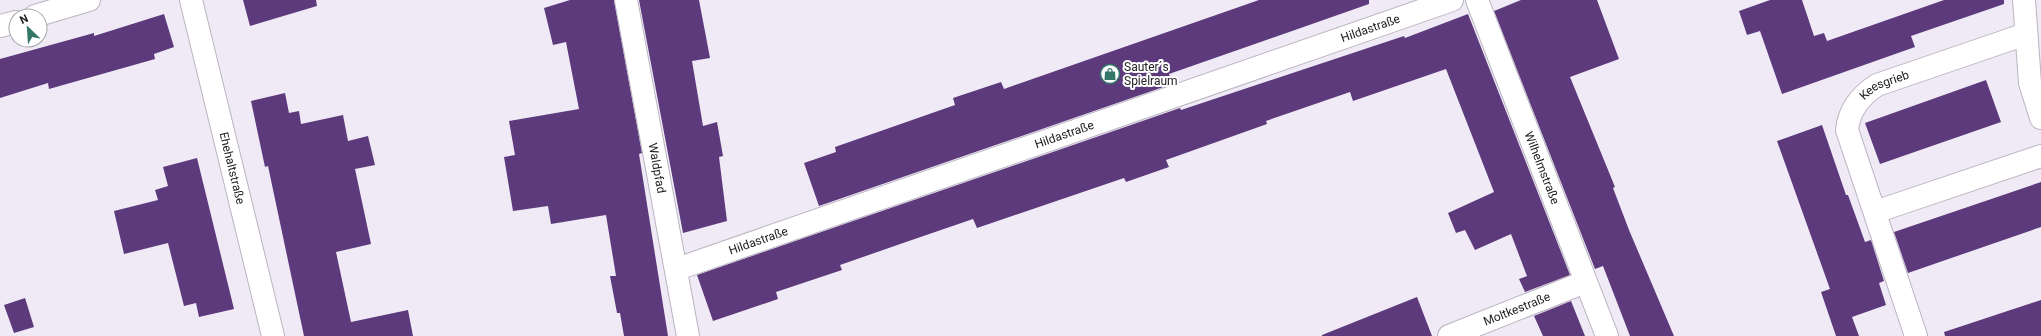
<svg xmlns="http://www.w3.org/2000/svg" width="2041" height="336" font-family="Roboto,sans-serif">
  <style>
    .building { fill: #5d3a7c }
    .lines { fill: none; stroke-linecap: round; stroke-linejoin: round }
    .minor-casing { stroke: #bab4c1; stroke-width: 24 }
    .minor { stroke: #fff; stroke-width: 22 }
    .labels { text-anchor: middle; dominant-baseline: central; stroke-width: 4; stroke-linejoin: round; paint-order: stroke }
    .street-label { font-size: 12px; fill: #232126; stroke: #fff }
    .poi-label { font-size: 12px; fill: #232126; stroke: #fff; text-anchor: start }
  </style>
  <rect width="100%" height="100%" fill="#f0eaf7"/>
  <path class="building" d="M243,0H316L317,6L250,26Z
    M570,0H614L642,153L639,154L668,336H624L620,313H617L610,276H616L606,215L551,224L548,206L513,211L504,157L515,155L509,121L579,109L566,42L553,45L544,8Z
    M639,0H699L710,58L692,61L703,126L717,122L723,156L719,157L727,221L683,233Z
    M1259,0H1369V4L1169,74L1172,84L819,206L804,163L836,152L835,147L955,105L953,98L1001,82L1004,89Z
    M1521,0H1597L1619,59L1570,77L1615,187L1613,188L1629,230L1674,336H1630L1603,266L1595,269L1494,11Z
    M1770,0H1802L1814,36L1824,33L1827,41L1944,0H2004V4L1911,36L1915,47L1782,94L1760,31L1747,35L1739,11Z
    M164,14L174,47L154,54L155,59L49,89L48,83L0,98V59L94,33V36Z
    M1468,14L1570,275L1525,292L1519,279L1527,276L1511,234L1475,250L1465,230L1456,233L1448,213L1494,192L1446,69L1353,101L1350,92L1266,121L1267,124L1166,160L1169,167L1126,182L1124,178L977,228L973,219L906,242L840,265L842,270L776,292L778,299L713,321L697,275L1180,108L1181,110L1404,36L1405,38Z
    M1986,80L2001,122L1880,164L1865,123Z
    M285,93L289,113L299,111L301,124L343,115L348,141L368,136L375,165L355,169L371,244L336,252L351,322L408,310L413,336H304L268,166L265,167L251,101Z
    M1822,125L1846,195H1848L1865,242L1871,240L1884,281L1879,283L1886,305L1852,317L1859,336H1836L1821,292L1830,289L1777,141Z
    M197,158L234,309L199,317L196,303L184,306L168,243L124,254L114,211L158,200L155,190L168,186L163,167Z
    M2041,182V227L1908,273L1894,232Z
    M1417,297L1432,336H1322V335Z
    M25,298L34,327L14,333L4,305Z
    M2041,300V336H1945L1944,332Z
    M1571,301L1585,336H1543L1534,316Z"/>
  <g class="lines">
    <g class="minor-casing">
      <g id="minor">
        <path id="s1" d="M191,0L273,336"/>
        <path id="s2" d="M626,0L688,336"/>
        <path id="s3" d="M1477,0L1607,336"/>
        <path d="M2024,0L2030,83L2041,118"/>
        <path d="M35,16L89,0"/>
        <path d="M0,26L16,22"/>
        <path d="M1875,212L2041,156"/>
        <path id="s4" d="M677,269L1452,0"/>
        <path id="s5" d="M1449,336L1585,282"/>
        <path id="s6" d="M1916,336L1847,130C1849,110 1860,96 1877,85L2026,34"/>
      </g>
    </g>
    <use href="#minor" class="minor"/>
  </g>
  <defs>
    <g id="shop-ring" transform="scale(1)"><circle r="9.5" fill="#fff" stroke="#347768" stroke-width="1.5"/><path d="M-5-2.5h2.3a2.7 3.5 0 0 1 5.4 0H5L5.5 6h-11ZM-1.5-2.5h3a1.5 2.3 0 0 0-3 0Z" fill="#347768"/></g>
  </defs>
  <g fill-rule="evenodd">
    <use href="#shop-ring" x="1110" y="74"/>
  </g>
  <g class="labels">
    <g class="street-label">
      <text stroke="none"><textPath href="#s4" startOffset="734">Hildastraße</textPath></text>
      <text stroke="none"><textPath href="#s6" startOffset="280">Keesgrieb</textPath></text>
      <text stroke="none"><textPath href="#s4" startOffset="410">Hildastraße</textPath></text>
      <text stroke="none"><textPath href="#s1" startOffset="173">Ehehaltstraße</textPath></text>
      <text stroke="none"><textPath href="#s2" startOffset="171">Waldpfad</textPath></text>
      <text stroke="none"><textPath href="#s3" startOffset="180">Wilhelmstraße</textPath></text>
      <text stroke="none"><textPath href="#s4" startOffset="86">Hildastraße</textPath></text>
      <text stroke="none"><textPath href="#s5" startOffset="73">Moltkestraße</textPath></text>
    </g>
    <g class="poi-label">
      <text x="1124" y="67">Sauter´s<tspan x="1124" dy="14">Spielraum</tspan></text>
    </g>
  </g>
  <g transform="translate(28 28) rotate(335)"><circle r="19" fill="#ffffff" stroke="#a7a6a8"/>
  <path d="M0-3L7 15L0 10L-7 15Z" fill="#347768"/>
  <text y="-6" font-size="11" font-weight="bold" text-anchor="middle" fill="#232126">N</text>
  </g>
</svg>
